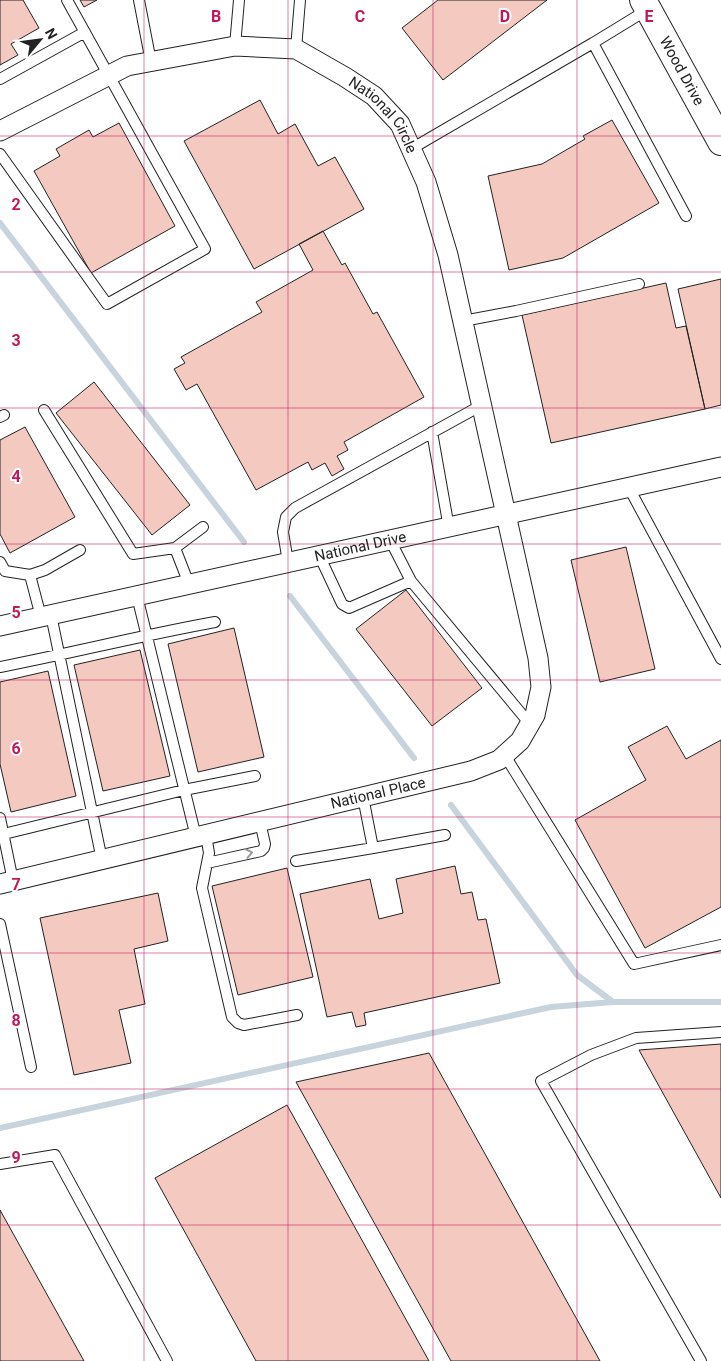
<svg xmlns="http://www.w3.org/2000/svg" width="721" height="1361" font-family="Roboto,sans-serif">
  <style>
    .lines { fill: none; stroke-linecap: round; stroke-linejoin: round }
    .stream { stroke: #c7d3dd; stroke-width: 6 }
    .building { fill: #f3c9c0; stroke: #222 }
    .lane-casing { stroke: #222; stroke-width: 12 }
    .street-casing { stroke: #222; stroke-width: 21 }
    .secondary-casing { stroke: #222; stroke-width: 28 }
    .lane { stroke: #fff; stroke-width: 10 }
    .street { stroke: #fff; stroke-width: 19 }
    .secondary { stroke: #fff; stroke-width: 26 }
    .oneway { stroke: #9c9c9c }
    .grid { fill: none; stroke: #c2185b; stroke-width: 1; stroke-opacity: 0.55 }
    .labels { text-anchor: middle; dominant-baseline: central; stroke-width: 4; stroke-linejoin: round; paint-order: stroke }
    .street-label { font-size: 15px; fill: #222; stroke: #fff }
    .grid-label { font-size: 16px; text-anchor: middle; font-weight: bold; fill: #c2185b; stroke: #fff; stroke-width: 4; stroke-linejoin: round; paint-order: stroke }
  </style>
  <rect width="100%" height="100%" fill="#fff"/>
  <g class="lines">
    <path class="stream" d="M0,223L244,542
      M290,596L414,758
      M451,805L577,975L613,1002
      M0,1128L551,1007L613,1002H721"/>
  </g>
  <path class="building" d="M0,0H23L39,28L11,44L18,55L0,65Z
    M80,0H97L84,7Z
    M438,0H547L443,80L402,28Z
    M260,100L278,134L295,124L318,166L335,157L364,209L254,269L184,141Z
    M612,120L659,203L563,258L509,270L488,176L542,164L585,139L583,136Z
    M119,123L175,226L91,273L34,171L60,156L56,149L89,130L93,137Z
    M323,231L342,265L345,263L373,314L377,312L424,397L344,442L348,450L337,456L344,469L332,476L325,463L312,470L308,462L256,490L197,384L186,390L174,369L185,363L181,357L262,312L256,302L313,270L299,244Z
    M721,279V405L705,409L678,289Z
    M666,283L676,328L686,326L705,409L551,443L522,315Z
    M94,382L190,505L152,535L56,413Z
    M25,427L75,517L10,553L0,534V440Z
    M626,547L655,669L600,682L571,560Z
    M406,590L482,688L432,726L356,629Z
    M234,628L264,757L198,772L168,644Z
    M140,650L170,776L103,791L74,665Z
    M48,671L76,796L11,812L0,764V682Z
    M667,726L686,759L721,740V907L645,948L575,820L646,780L628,747Z
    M455,866L461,894L472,892L478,920L486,919L500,983L364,1013L366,1025L356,1027L352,1012L327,1017L300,894L370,879L379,919L403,913L396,879Z
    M287,868L313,977L238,995L212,886Z
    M158,893L168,941L134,949L145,1004L119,1010L131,1063L74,1075L40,918Z
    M721,1044V1198L639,1050Z
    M429,1053L600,1361H451L296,1082Z
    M287,1105L429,1361H256L155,1178Z
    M0,1210L84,1361H0Z"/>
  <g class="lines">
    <g class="lane-casing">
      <path id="lane" d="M139,0L151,62
        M593,43L647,10
        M235,46L239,0
        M296,49L300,0
        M0,79L85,32
        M411,149L593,43L686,216
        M0,154L107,304L205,249L67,0
        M463,321L516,311L639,284
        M44,410L133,554L175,548L189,584
        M0,417L4,415
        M432,432L449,528
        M629,488L721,659
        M390,540L411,581L530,724
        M175,548L203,527
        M319,555L342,604L349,608L411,581
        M0,562L5,571L30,575L41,617
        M288,562L283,532L286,517L295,508L482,405
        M30,575L45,570L80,550
        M137,596L196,837
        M51,615L102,860
        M0,667C72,653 143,635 215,622
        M504,754L634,964L721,945
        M363,797L373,848L445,835
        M0,818L13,881
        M0,835L184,790L255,776
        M206,835L209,853L202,888L232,1017L238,1023L244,1025L297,1015
        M296,861L373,848
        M207,863L261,851L264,848L265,844L260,822
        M0,924L31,1067
        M0,1164L55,1155L167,1361
        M701,1361L541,1081L591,1055L636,1038L721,1032"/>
    </g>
    <g class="street-casing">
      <g id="street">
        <path id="s1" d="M0,131L127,66L235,46L296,49L345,77L374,96L400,124L426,182L448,255L538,658L541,687L535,715L520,741L499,760L471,771L0,884"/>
        <path id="s2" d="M0,626L721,467"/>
      </g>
    </g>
    <g class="secondary-casing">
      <g id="secondary">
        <path id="s3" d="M643,0L721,142"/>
      </g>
    </g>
    <use href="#lane" class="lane"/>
    <use href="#street" class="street"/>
    <use href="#secondary" class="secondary"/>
  </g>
  <defs><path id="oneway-chevron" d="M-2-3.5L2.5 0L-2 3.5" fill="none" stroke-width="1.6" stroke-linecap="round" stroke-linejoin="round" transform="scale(1.25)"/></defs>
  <use class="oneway" href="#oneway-chevron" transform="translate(249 853) rotate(-12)"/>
  <path class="grid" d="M144,0V1361M288,0V1361M433,0V1361M577,0V1361M0,136H721M0,272H721M0,408H721M0,544H721M0,680H721M0,817H721M0,953H721M0,1089H721M0,1225H721"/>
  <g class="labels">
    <g class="street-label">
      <text stroke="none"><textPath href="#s3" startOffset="81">Wood Drive</textPath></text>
      <text stroke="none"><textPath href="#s1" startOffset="425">National Circle</textPath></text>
      <text stroke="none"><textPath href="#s2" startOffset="369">National Drive</textPath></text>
      <text transform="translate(378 793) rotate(-13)">National Place</text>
    </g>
  </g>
  <g class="grid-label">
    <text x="216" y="22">B</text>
    <text x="360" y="22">C</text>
    <text x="505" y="22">D</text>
    <text x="649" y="22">E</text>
    <text x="16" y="210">2</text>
    <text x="16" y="346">3</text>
    <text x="16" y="482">4</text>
    <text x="16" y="618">5</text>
    <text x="16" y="754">6</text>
    <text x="16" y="890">7</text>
    <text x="16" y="1026">8</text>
    <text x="16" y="1163">9</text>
  </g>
  <g transform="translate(40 40) rotate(61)" stroke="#ffffff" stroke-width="4" paint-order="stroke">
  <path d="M0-4L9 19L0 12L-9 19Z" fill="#222222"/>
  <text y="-8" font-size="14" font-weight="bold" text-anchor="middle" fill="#222222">N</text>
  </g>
</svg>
